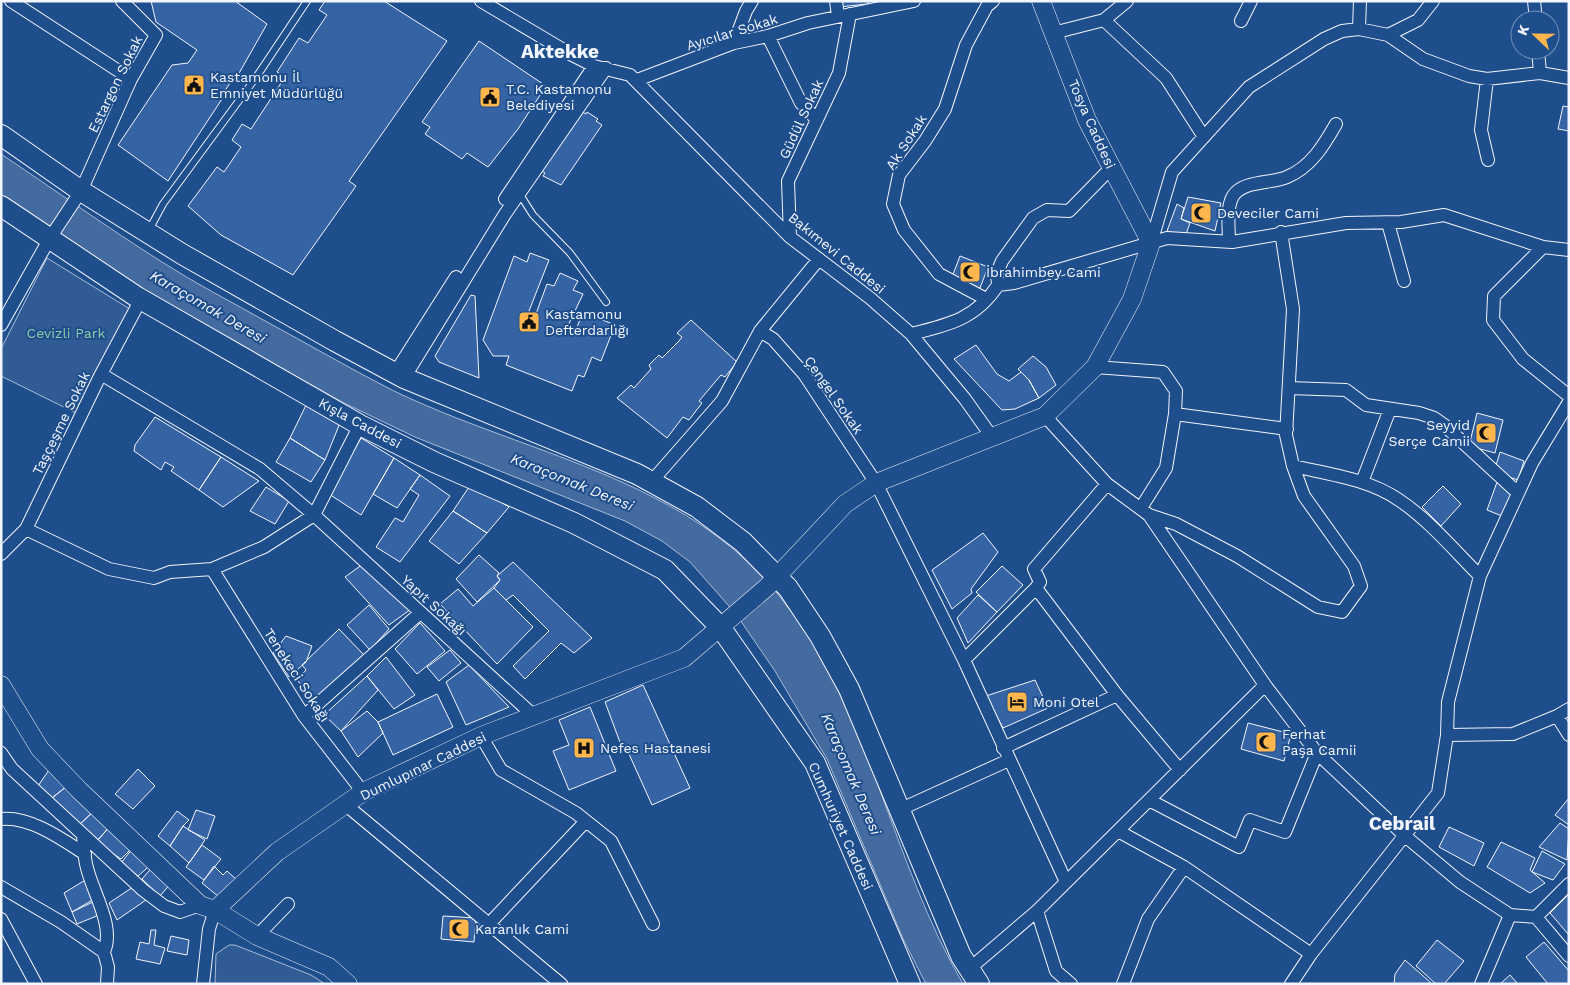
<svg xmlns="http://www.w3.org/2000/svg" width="1570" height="985" font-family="'Work Sans',sans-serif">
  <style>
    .green { fill: #305b95; stroke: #a8bbd7 }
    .water { fill: #446ba0; stroke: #a8bbd7 }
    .building { fill: #3563a3; stroke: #f2f6ff }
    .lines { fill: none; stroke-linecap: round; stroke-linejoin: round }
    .service-casing { stroke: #f2f6ff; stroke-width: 8 }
    .minor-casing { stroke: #f2f6ff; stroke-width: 14 }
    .secondary-casing { stroke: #f2f6ff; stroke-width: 19 }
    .primary-casing { stroke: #f2f6ff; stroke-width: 22 }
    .service { stroke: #1f4e8c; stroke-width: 6 }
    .minor { stroke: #1f4e8c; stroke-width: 12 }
    .secondary { stroke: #1f4e8c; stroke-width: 18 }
    .primary { stroke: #1f4e8c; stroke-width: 20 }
    .labels { text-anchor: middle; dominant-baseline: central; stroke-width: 4; stroke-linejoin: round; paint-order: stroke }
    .street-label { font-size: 14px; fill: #f2f6ff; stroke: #1f4e8c }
    .poi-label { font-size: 14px; fill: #f2f6ff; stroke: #1f4e8c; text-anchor: start }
    .park-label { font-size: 14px; fill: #97c8a6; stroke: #1f4e8c }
    .water-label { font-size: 15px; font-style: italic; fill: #f2f6ff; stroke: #1f4e8c }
    .district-label { font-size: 19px; font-weight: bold; fill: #f2f6ff; stroke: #1f4e8c }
  </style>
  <rect width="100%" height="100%" fill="#1f4e8c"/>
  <path class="green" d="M47,258L133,311L80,415L1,376V349Z
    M229,945H235L311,975L325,984H215L216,954Z"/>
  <path class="water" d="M1,154C55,190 108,228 162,262C196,284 232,302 267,322C308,344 349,368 390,389C522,454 685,476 781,598C871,711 891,861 963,984H926L904,941L827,759L775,671L736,614L690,562L662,541L625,521L415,437L342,402L172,307L119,274L1,195Z"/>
  <path class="building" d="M151,1H235L267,24L238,75L236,74L222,95L224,96L168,181L118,145L172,65L188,63L197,50L156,22Z
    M325,1H384L447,41L349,181L356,186L293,275L221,235L188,206L217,167L224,172L241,147L232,140L242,124L251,129L285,77L277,72L299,38L308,43L327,15L319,10Z
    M839,1H868V4L839,7Z
    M479,41L546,86L518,129L488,167L467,153L462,159L425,134L430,127L422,122Z
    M1563,106L1569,107V131L1558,129Z
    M577,109L586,114L587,112L598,119L596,121L602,125L561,185L543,176L545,173L536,168Z
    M1188,197L1221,203L1215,231L1181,219Z
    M1177,204L1184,208L1181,219L1190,223L1185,237L1167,231Z
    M530,253L549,260L527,316L534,319L547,284L554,286L560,273L578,281L573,290L583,294L565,332L574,335L583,312L615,325L601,361L592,357L584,377L578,375L572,391L506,365L509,356H493L483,340L514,256L527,262Z
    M960,256L988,267L980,288L952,277Z
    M471,295L475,296L479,378L439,362L435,356Z
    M691,320L737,362L725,377L721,375L699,401L702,403L689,420L683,417L667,438L617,398L631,385L634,388L651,369L649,365L659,355L662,358L679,341L682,337L677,333Z
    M976,345L997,374L1009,381L1021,372L1029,380L1039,398L1015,409L1002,410L954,359Z
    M1033,356L1046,367L1056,385L1039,398L1029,380L1018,369Z
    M308,401L340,423L325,460L290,438Z
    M1477,413L1503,420L1495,453L1469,446Z
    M155,417L221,457L199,490L171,471L174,467L165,462L161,470L134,451L135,445Z
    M290,438L325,460L311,482L276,462Z
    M361,438L394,458L361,515L329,494Z
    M1500,452L1524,461L1518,480L1494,472Z
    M221,457L259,481L223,507L199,490Z
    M394,458L420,475L397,508L373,494Z
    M420,475L450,496L400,562L376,547L395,518L403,522L419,495L410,489Z
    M1497,482L1518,489L1507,518L1487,510Z
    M471,484L509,507L487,533L453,511Z
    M1443,486L1461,504L1441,526L1422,507Z
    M266,487L289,501L275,524L250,511Z
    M453,511L487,533L459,564L429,541Z
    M983,533L998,552L971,589L972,593L952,609L932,570Z
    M479,555L499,573L497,576L500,580L477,602L456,579Z
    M513,562L592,638L574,653L561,643L525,679L513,666L549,631L513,595L506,600L494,588L500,580L497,576Z
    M363,564L411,609L389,625L345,577Z
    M1002,566L1023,585L997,612L976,592Z
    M494,588L533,627L497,664L440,604L458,589L473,606Z
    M978,595L997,612L968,643L957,618Z
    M369,605L389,629L370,650L347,625Z
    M420,623L445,651L417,674L395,649Z
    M339,629L364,655L315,701L297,680L306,670L302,665Z
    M286,636L312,646L306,662L289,677L273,653Z
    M450,650L461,663L439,681L427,667Z
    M386,657L415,695L394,709L367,676Z
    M469,665L509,707L466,725L446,682Z
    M367,676L378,690L341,731L324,715Z
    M1035,680L1048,708L1003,728L986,696Z
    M643,685L690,788L652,805L624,743L621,745L605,702Z
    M437,694L453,727L393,755L378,722Z
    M590,707L616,771L569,790L553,751L569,745L559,720Z
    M367,711L378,722L383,733L358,757L341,731Z
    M1248,723L1291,734L1284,761L1241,749Z
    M51,767L67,786L52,798L38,786Z
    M138,769L155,786L133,809L115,794Z
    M67,786L96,809L78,826L52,798Z
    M1569,798V825L1555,815Z
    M96,809L112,824L96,842L78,826Z
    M196,810L215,816L207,839L188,830Z
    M177,811L189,820L183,826L170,846L158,836Z
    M1560,823L1569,829L1567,860L1539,847Z
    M112,824L136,844L121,859L96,842Z
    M183,826L205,840L189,863L170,846Z
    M1449,827L1484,843L1474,866L1439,847Z
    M1501,842L1535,858L1530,870L1545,883L1530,893L1487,867Z
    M136,844L154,862L138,876L121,863Z
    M202,845L221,859L204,880L186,867Z
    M1542,851L1565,864L1553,880L1532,872Z
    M154,865L172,882L160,896L142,879Z
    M214,866L223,875L227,871L237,880L219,897L202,883Z
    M87,879L95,901L72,912L64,893Z
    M136,885L146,900L117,920L109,903Z
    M1569,894V933L1568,934L1550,913Z
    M96,898L99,915L77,924L72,912Z
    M443,916L476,918L474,942L441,939Z
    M151,930H156L154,945L165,948L160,964L136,959L140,942L149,944Z
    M171,936L189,940L187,955L167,951Z
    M1437,940L1464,961L1444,984H1436L1416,966Z
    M1544,942L1569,971V984H1548L1526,957Z
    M1405,960L1430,982L1431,984H1394L1395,974Z
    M1510,975L1518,984H1500Z"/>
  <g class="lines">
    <g class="service-casing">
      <path id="service" d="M519,193L533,215L570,253L606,302
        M149,230L163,204L257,76L307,1"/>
    </g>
    <g class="minor-casing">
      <path id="minor" d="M11,1L131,79
        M481,1L572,55L594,66L630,75L790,237L870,298L911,334L965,399L992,437
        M836,1L838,16
        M1534,1L1536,20
        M1104,20L1166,78L1204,137
        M1241,21L1251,1
        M1359,29L1360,1
        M1053,33L1104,20L1127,1
        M1388,35L1418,20L1433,1
        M768,36L801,103L817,120
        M734,43L746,11L752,1
        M1538,50L1540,73
        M1487,79L1481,130L1488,160
        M637,80L734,43L768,36L808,23L914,1
        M505,199L594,66
        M1388,223L1404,281
        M1281,232L1293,309L1286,435L1293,466C1328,474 1369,479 1399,500C1429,520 1454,550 1480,576
        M790,237L788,181L839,73L850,14
        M1229,242C1229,228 1226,208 1233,196C1243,180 1271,184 1287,177C1311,167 1324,145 1336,124
        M1151,243L1172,172L1249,87L1324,39L1342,31L1359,29L1388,35L1423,59L1469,76L1487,79L1540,73L1569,78
        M1543,247L1494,296L1493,320L1523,359L1569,396
        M998,285L1014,283L1167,238L1232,242L1346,223L1401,222L1444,215L1543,247L1569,250
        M986,299L939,274L904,230L893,204L899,175L925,141L945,109L966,45L987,6L993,1
        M1,325L50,238L81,191L131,79L156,35L122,1
        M760,331L773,339L804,374L876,483L964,660L1066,882
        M911,334C948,325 976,319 998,285L997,273L1002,261L1033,218L1047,210L1069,211L1111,168
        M1095,367L1163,372L1176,391L1175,414L1166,468L1141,508
        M395,373L456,277
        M101,374L260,469L314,515L534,716
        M404,378L505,214L606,68
        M1289,388L1346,390L1366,405L1419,413L1434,418L1444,425L1518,493
        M1175,414L1287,429
        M1045,416L1107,484L1149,515L1265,685L1317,753L1405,836L1460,882L1510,915L1536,917L1569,884
        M652,481L722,401L760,331L819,259
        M1362,482L1390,409
        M1149,515L1176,524L1237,556L1318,607L1342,612L1361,586L1354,566L1304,496L1293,466
        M26,529L109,569L154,578L170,572L212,569L264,547L314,515L360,425
        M1,554L26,529L99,378L141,299
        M212,569L304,716L363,792
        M1036,588L1117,695L1180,770
        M964,660L1036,588L1040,582L1034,569L1107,484
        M304,716L420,613
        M1557,716L1569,735
        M1447,735L1513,734L1557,716L1569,709
        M481,736L501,770L576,813L611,841L653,924
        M1003,748L1117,695
        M1,753L12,769L143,890L164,906L180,912L200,905
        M1149,800L1239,847L1250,820L1285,832L1317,753
        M346,805L561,984
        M901,809L1009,760
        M1,819C30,816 62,839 85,854
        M1118,831L1184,867L1311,954
        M83,836C84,847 84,858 87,868C93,893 115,926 104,952
        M1,887L61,922L104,952L108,967L107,984
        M1037,911L1056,971L1071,984
        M1536,917L1569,956
        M1,919L36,984
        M489,924L586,821
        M257,936L288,904
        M968,970L1037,911L1265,685
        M203,984L209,929L215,910
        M1123,984L1148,919L1184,867
        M1291,984L1311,954L1438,793L1447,735L1448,702L1480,576L1532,463L1569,402
        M1481,984L1510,915"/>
    </g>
    <g class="secondary-casing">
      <path id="secondary" d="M1,685L40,749L79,790L200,905L215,910L257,936L329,967L348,984
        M215,910L277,852L363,792L481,736L684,658L767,587L845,504L876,483L1045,416L1095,367L1132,299L1151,243L1087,120L1041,1"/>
    </g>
    <g class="primary-casing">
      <path id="primary" d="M1,135L81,191L182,254L335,341L404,378L637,474L697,507L743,542L788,588L820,636L849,689L961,956L979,984
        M1,206L137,297L360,425L434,462L574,523L665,570L721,628L815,763L910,984"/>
    </g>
    <use href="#service" class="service"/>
    <use href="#minor" class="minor"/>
    <use href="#secondary" class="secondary"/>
    <use href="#primary" class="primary"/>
  </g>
  <defs>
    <g id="civic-square" transform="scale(1.125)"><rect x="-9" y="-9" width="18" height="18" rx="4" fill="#ffb74d" stroke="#1f4e8c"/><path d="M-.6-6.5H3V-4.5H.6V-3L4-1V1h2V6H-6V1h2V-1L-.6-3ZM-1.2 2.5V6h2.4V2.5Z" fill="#111"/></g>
    <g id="mosque-square" transform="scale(1.125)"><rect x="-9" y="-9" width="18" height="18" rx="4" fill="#ffb74d" stroke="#1f4e8c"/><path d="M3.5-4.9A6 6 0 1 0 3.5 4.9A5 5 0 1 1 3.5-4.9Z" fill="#111"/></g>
    <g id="hotel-square" transform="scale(1.125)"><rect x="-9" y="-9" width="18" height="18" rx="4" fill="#ffb74d" stroke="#1f4e8c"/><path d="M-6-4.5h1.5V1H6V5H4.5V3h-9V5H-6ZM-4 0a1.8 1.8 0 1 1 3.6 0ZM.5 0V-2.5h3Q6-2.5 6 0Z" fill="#111"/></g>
    <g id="hospital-square" transform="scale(1.125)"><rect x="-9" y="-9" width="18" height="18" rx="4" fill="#ffb74d" stroke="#1f4e8c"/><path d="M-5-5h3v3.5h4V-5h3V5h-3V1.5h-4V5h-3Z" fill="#111"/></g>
  </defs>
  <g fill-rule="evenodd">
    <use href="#civic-square" x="194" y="85"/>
    <use href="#civic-square" x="490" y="97"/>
    <use href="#mosque-square" x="1201" y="213"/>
    <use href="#mosque-square" x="970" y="272"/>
    <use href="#civic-square" x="529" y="322"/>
    <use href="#mosque-square" x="1486" y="433"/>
    <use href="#hotel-square" x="1017" y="702"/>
    <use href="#mosque-square" x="1266" y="742"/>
    <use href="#hospital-square" x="584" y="748"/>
    <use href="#mosque-square" x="459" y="929"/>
  </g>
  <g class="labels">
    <g class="street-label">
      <text transform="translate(732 32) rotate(-17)">Ayıcılar Sokak</text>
      <text transform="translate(115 84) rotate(-64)">Estargon Sokak</text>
      <text transform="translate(801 119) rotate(-65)">Güdül Sokak</text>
      <text transform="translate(1092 124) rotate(66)">Tosya Caddesi</text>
      <text transform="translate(906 142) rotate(-57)">Ak Sokak</text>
      <text transform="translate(837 253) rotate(39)">Bakımevi Caddesi</text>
      <text transform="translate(834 395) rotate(55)">Çengel Sokak</text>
      <text transform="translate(61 423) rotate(-64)">Taşçeşme Sokak</text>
      <text transform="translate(360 423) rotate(28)">Kışla Caddesi</text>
      <text transform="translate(434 605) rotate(42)">Yapıt Sokağı</text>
      <text transform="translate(297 675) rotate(57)">Tenekeci Sokağı</text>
      <text transform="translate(423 766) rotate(-26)">Dumlupınar Caddesi</text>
      <text transform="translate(841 826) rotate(66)">Cumhuriyet Caddesi</text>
    </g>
    <g class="poi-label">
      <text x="210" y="77">Kastamonu İl<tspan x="210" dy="16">Emniyet Müdürlüğü</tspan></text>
      <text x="506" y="89">T.C. Kastamonu<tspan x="506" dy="16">Belediyesi</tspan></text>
      <text x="1217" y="213">Deveciler Cami</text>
      <text x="986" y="272">İbrahimbey Cami</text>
      <text x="545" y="314">Kastamonu<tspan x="545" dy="16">Defterdarlığı</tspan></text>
      <text x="1470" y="425" text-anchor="end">Seyyid<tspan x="1470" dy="16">Serçe Camii</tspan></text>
      <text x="1033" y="702">Moni Otel</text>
      <text x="1282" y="734">Ferhat<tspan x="1282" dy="16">Paşa Camii</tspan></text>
      <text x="600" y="748">Nefes Hastanesi</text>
      <text x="475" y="929">Karanlık Cami</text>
    </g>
    <g class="park-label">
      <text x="66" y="333">Cevizli Park</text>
    </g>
    <g class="water-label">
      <text transform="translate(208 307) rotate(30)">Karaçomak Deresi</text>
      <text transform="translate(572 482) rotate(22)">Karaçomak Deresi</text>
      <text transform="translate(851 774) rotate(67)">Karaçomak Deresi</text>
    </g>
    <g class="district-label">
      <text x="560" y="51">Aktekke</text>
      <text x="1402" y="823">Cebrail</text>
    </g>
  </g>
  <rect width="1570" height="985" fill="none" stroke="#f2f6ff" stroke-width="5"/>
  <g transform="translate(1535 35) rotate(292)"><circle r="24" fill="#1f4e8c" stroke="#7391ba"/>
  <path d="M0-4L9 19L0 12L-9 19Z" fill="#ffb74d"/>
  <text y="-8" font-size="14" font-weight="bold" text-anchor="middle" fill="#f2f6ff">K</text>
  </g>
</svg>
